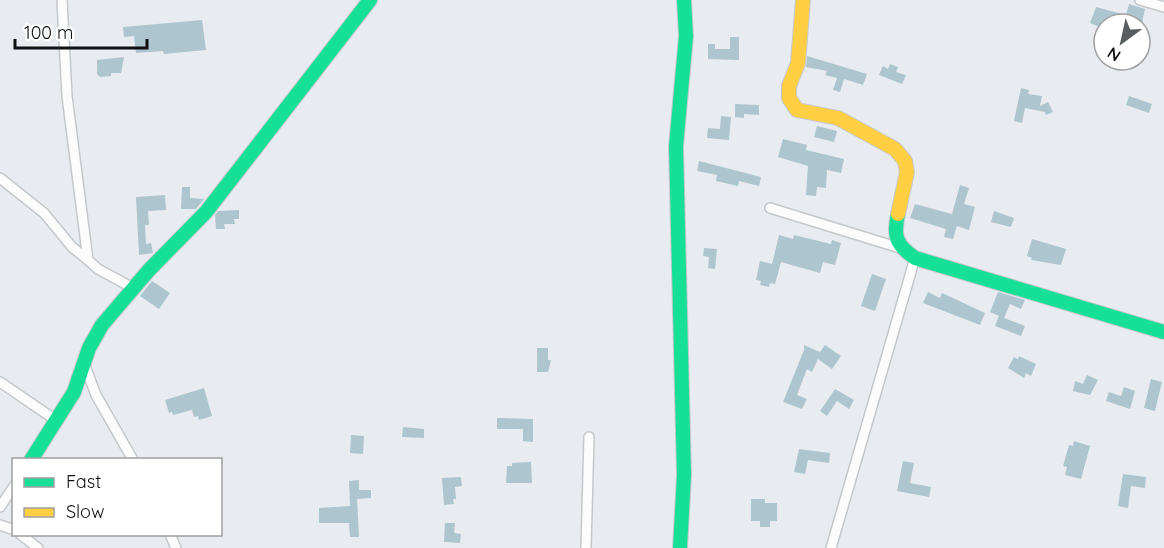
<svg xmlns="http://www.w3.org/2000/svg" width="1164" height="548" font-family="Quicksand,sans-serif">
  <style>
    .building { fill: #adc5ce }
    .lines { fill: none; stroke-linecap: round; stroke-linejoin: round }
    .street-casing { stroke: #c5c8cb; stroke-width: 12 }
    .fast-casing { stroke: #c5c8cb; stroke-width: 16 }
    .slow-casing { stroke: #c5c8cb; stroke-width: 16 }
    .street { stroke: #fcfcfd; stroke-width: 9 }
    .fast { stroke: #16e098; stroke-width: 14 }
    .slow { stroke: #ffcf43; stroke-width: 14 }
  </style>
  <rect width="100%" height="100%" fill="#e8ecf0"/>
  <path class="building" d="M1129,4L1145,9L1142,23L1117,21L1116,24H1104V29L1090,23L1096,7L1126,15Z
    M202,20L206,50L164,54L163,51L136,53L134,36L124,37L123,27Z
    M730,37H739V60L708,59V44H715V49H730Z
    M807,56L867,74L863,85L844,79L840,92L833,90L837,78L825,75L827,71L806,67Z
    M124,57L121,73H111V76L100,77L97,74V60Z
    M890,64L898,67L896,72L906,75L902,84L879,75L883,66L888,69Z
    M1021,88L1029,90L1028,94L1042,96L1040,106L1048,102L1053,112L1046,115L1045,112L1025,108L1022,123L1014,121Z
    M1129,96L1152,104L1149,113L1126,105Z
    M735,104L759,105V115L744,114V118L735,117Z
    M721,116L731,117L729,140L707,138L708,128L720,129Z
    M817,126L837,131L834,142L814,137Z
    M783,139L807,145L806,150L844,159L841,173L827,170L826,188L817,187L816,196L806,195L808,166L778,157Z
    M699,161L761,177L759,186L739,181L738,186L716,181L717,175L697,171Z
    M960,185L969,188L964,204L975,207L969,230L957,226L953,239L944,237L946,229L910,218L915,204L952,214Z
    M182,187H190V198L204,199L196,209H181Z
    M165,195L166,210L148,211L149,225H145L146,244L151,243L153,253L139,255L136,197Z
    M239,210V219H234L235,224H224L225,229H216L215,215L218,211Z
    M994,211L1014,218L1011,227L991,222Z
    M779,235L793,239L794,235L831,244L832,240L841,243L835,265L823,262L820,273L781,262L775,284L770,283L769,287L760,285L761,281L756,280L760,261L772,264Z
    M1032,239L1066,249L1061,265L1031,260L1032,258L1027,256Z
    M704,248L717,249L715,269L708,268L709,257L703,256Z
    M872,274L886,279L875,311L861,306Z
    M152,281L170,293L159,309L140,296Z
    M928,292L940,298L942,293L985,313L980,325L923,303Z
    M998,292L1025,300L1021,309L1010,304L1004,318L1025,326L1021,336L995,326L999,316L990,312Z
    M804,345L820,352L825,345L841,356L832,369L818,359L812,372L807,369L797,395L807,399L802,409L783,402L804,350Z
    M537,348H548V360H551L548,372H537Z
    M1019,356L1036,364L1031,376L1026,373L1024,378L1008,368L1014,357L1018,359Z
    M1087,375L1098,380L1090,395L1073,391L1075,381L1083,384Z
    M1151,379L1162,382L1155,411L1144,408Z
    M1124,387L1135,391L1130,409L1106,401L1109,392L1121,396Z
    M204,388L212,416L199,420L198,416L194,417L192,410L173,415L172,412L169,413L165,400Z
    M835,389L854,400L849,409L837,401L827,416L820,411Z
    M497,418L533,419V442L523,441V429H497Z
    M403,427L424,429V438L402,437Z
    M351,435L364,436L363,454L350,453Z
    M1074,441L1090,446L1081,479L1065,475L1067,467L1063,466L1069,445L1073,446Z
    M799,449L830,453L829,463L808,460L805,474L794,472Z
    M903,461L914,463L910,483L931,487L929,497L897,491Z
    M531,462L532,483H506L507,466H512V463Z
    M1123,474L1146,477L1145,488L1131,486L1128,508L1118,506Z
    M461,477L462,486L455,487L456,499H453L454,504L444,505L442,478Z
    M359,480V490H371V498L357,499L359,537H350L349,523H319V508L350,506L349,481Z
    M751,499H765V503H777V521H770V527H760V521H751Z
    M445,523H455L454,533L461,534L460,543L444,542Z"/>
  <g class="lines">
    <g class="street-casing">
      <path id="street" d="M62,0L67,96L88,260L98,269L133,288
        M1140,0L1164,7
        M0,178L44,213L72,247L88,260
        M770,208L900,248
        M84,363L96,395L133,460
        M0,382L57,421
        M0,507L14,486
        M0,525L14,530
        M20,534L38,548
        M170,534L176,548
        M586,548L589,437
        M831,548L915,258"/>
    </g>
    <g class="fast-casing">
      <path id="fast" d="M898,214C893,236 896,245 915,258L1164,332
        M31,460L74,392L89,348L102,325L149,270L206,212L370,0
        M680,548L684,475L676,146L686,36L684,0"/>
    </g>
    <g class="slow-casing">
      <path id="slow" d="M803,0L798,63L789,86V98L797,110L838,118L895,149L905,161L907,172L898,214"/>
    </g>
    <use href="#street" class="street"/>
    <use href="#fast" class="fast"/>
    <use href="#slow" class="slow"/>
  </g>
  <rect x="12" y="458" width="210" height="78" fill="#ffffff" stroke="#9f9fa0" stroke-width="1.5"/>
  <rect x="24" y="478" width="30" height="9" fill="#16e098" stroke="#9f9fa0" stroke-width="1.5"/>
  <text x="66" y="488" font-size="18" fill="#0e1012">Fast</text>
  <rect x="24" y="508" width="30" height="9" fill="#ffcf43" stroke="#9f9fa0" stroke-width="1.5"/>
  <text x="66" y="518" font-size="18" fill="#0e1012">Slow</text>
  <g transform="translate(1122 42) rotate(213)"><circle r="28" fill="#ffffff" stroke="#9f9fa0" stroke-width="1.5"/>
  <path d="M0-4.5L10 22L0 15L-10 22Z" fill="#5a5d60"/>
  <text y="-9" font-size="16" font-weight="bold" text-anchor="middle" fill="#0e1012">N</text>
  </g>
  <path d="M15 39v9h132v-9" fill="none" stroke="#0e1012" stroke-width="3"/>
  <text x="24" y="39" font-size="18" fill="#0e1012" stroke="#ffffff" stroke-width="4.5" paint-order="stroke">100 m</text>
</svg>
